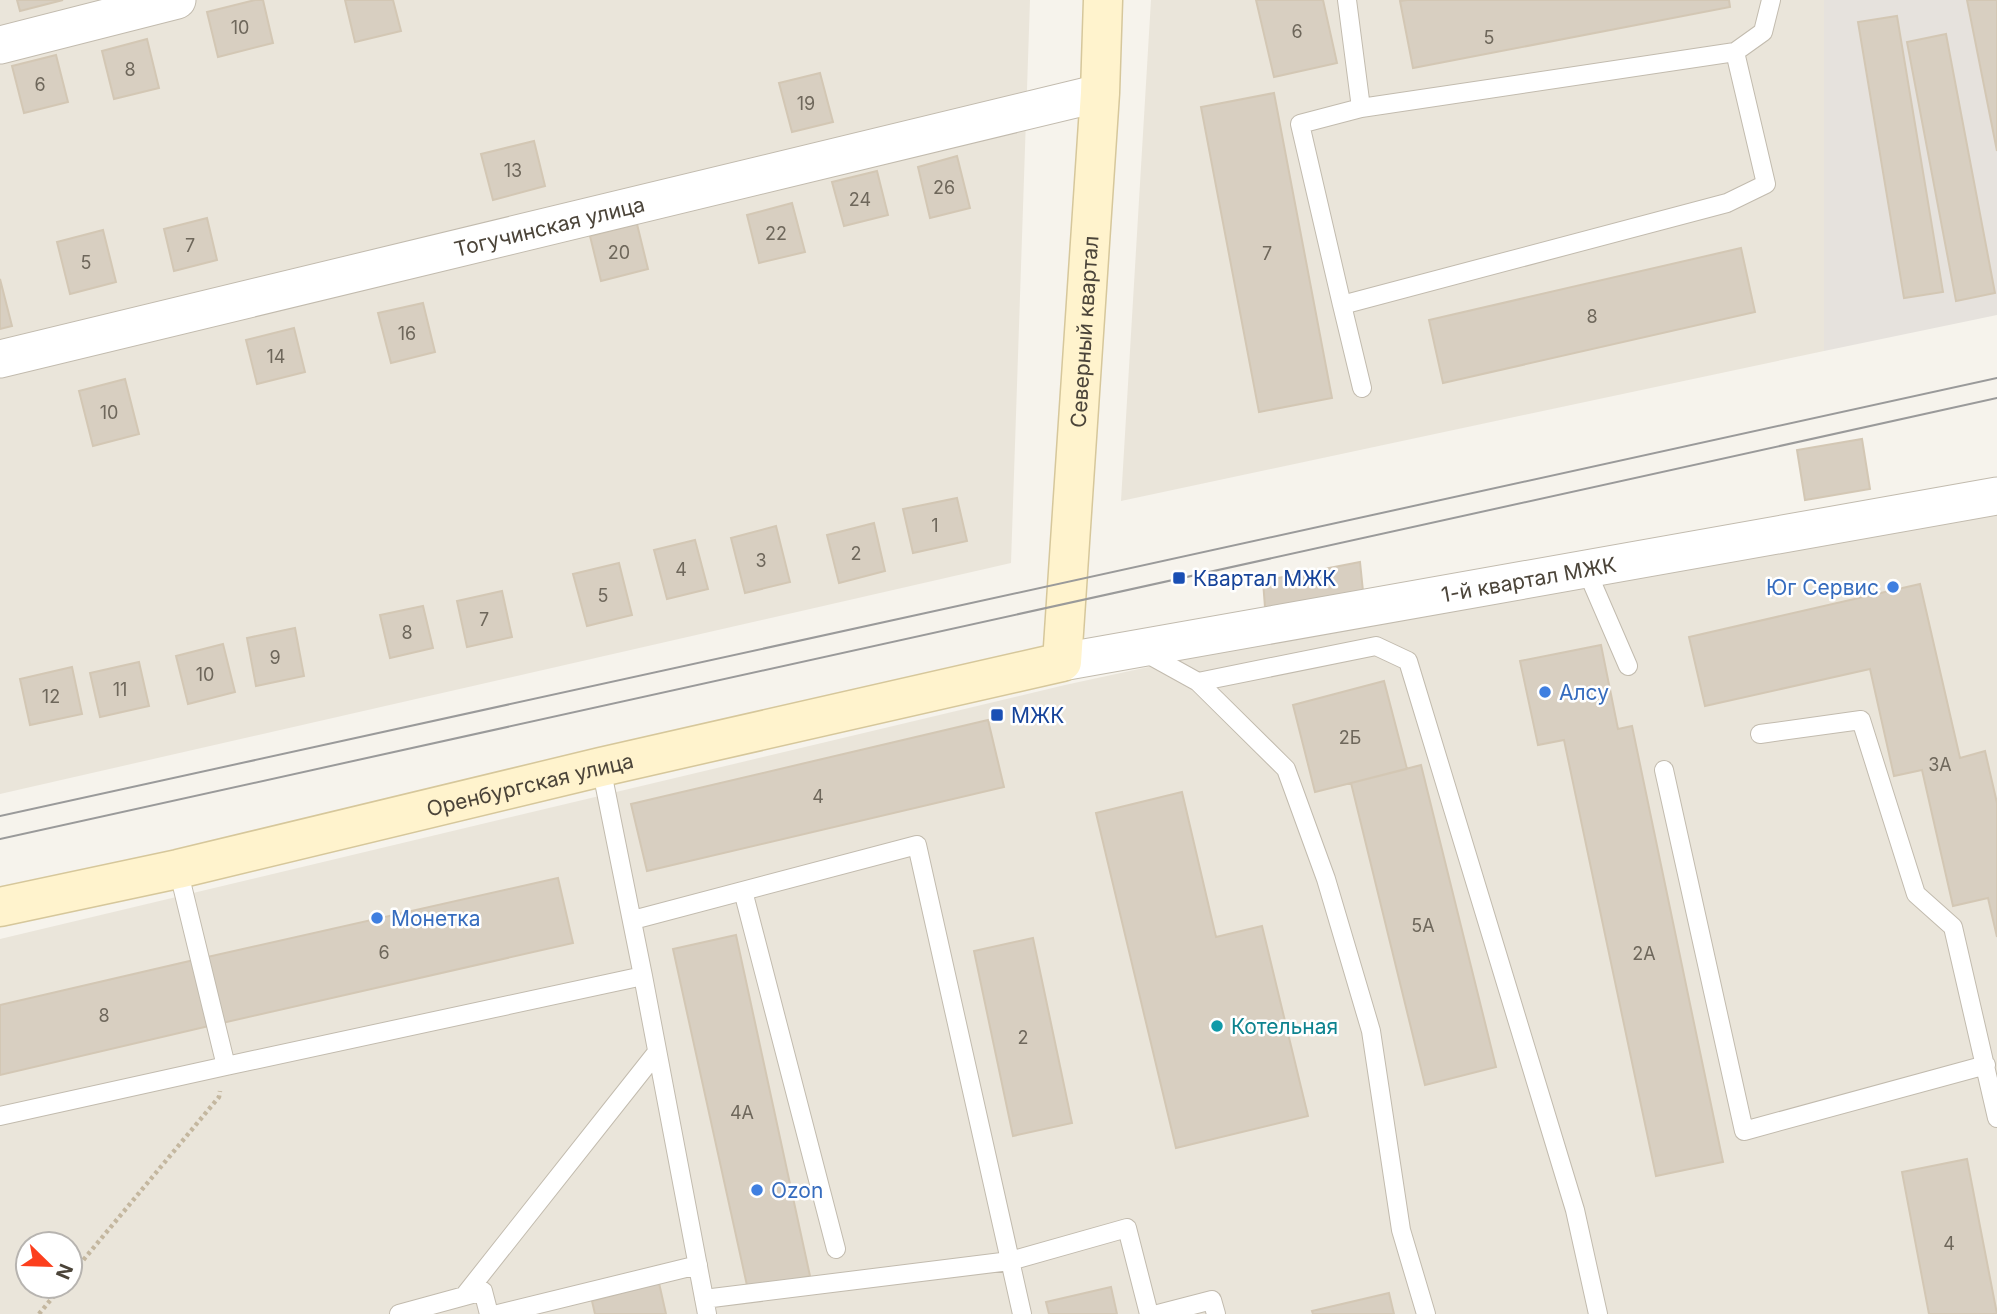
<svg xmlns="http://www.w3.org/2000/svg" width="1997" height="1314" font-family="Inter,sans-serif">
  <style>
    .residential { fill: #eae5da; fill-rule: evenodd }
    .industrial { fill: #e6e2dd }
    .building { fill: #d8cfc1; stroke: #d3c7b4; stroke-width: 2 }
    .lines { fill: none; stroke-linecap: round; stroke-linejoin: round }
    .service-casing { stroke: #c2bbae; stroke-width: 20 }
    .minor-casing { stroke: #c2bbae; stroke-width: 39 }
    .secondary-casing { stroke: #d6c79b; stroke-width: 41 }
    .path { stroke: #c4b79f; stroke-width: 4.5; stroke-dasharray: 3.5 3.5; stroke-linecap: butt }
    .service { stroke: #fff; stroke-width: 18 }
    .minor { stroke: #fff; stroke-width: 37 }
    .secondary { stroke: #fff3cd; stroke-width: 38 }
    .tram { stroke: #9a9a9a; stroke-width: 2 }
    .transit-dot { fill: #1a4fb4; stroke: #fff; stroke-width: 2.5 }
    .shop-dot { fill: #3f7fe0; stroke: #fff; stroke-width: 2.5 }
    .culture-dot { fill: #0f9aa8; stroke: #fff; stroke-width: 2.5 }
    .labels { text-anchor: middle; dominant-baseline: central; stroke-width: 5; stroke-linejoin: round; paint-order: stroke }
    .number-label { font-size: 18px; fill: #6e675b }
    .street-label { font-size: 21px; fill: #4b4439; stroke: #fff }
    .transit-label { font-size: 21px; fill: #164399; stroke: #fff; text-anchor: start }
    .shop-label { font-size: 21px; fill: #366cbe; stroke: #fff; text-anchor: start }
    .culture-label { font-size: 21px; fill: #0d838f; stroke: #fff; text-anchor: start }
  </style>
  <rect width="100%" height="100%" fill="#f6f3ec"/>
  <path class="residential" d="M0,0H1030L1011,563L0,794Z
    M1151,0H1824V351L1121,501Z
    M1997,483V1314H0V939L1065,685ZM28,1244H70V1286H28Z"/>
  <path class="industrial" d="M1824,0H1997V315L1824,351Z"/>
  <path class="building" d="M17,0H63L20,11Z
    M255,0H263L273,43L218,57L207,12Z
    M345,0H393L401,31L355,42Z
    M1256,0H1323L1337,63L1274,77Z
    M1407,0H1729L1730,7L1413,68L1400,1Z
    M1967,0H1997V151Z
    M1897,16L1943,292L1904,298L1858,22Z
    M1946,34L1995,293L1956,301L1907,42Z
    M147,39L159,88L114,99L102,51Z
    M56,55L68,102L24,113L12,66Z
    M820,73L833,122L792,132L779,83Z
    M1274,93L1332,398L1259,412L1201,107Z
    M534,141L545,186L493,200L481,154Z
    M957,156L970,208L930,218L918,167Z
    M877,171L888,215L844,226L832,182Z
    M792,203L805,252L759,263L747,215Z
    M207,218L217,260L174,271L164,229Z
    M637,224L648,269L601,281L590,236Z
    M103,230L116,282L70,294L57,242Z
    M1741,248L1755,312L1443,383L1429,320Z
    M0,279L12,326L0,329Z
    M423,303L435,352L391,363L378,313Z
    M294,328L305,372L257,384L246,340Z
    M125,379L139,434L93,446L79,391Z
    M1862,439L1870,489L1805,500L1797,450Z
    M957,498L967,541L913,553L903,509Z
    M874,523L885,571L839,583L827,535Z
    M776,526L790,582L745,593L731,538Z
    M695,540L708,589L667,599L654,550Z
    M1360,562L1364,601L1266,620L1263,581Z
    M619,563L632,615L587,626L573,574Z
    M1920,584L1960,758L1985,751L1997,803V937L1988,898L1953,906L1922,770L1894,776L1870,669L1705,706L1689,637Z
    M502,591L512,637L467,647L457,601Z
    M423,606L433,648L390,658L380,615Z
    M295,628L304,676L256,686L247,638Z
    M223,644L235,692L188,704L176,656Z
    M1601,645L1618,729L1632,726L1723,1162L1656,1176L1564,740L1538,745L1520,661Z
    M139,662L149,706L100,717L90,673Z
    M72,667L82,714L30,725L20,679Z
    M1384,681L1407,769L1315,792L1293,705Z
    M988,720L1004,787L647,871L631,804Z
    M1421,765L1496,1067L1425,1085L1351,783Z
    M1182,792L1216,937L1262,926L1308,1116L1176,1148L1096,813Z
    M558,878L573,943L209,1026L194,960Z
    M736,935L810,1276L748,1290L673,949Z
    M1033,938L1072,1123L1013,1136L974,951Z
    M194,960L209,1026L0,1075V1005Z
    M1967,1159L1997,1314H1929L1902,1172Z
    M659,1283L666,1314H595L592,1301Z
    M1111,1287L1117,1314H1049L1046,1302Z
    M1389,1293L1394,1314H1313L1312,1311Z"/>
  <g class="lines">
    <g class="service-casing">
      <path id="service" d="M1347,0L1361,108L1735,52L1763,32L1771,0
        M1361,108L1300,124L1342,305L1727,203L1766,184L1735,52
        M1342,305L1362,388
        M1586,569L1628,666
        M1142,651L1198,682L1286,769L1326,879L1371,1031L1401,1230L1426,1314
        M1198,682L1376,646L1408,661L1575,1210L1598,1314
        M1760,734L1861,720L1916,894L1953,927L1997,1118
        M1664,770L1744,1131L1986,1065
        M743,891L836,1249
        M633,920L917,845L1022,1314
        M643,976L707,1314
        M226,1066L643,976L601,767
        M0,1116L226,1066L178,869
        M464,1296L657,1052
        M704,1299L1010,1261L1127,1228L1149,1314
        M399,1314L483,1291L489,1314
        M498,1314L698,1265
        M1158,1314L1212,1300L1216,1314"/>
    </g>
    <g class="minor-casing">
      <g id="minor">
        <path d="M0,45L177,0"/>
        <path id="s1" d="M0,359L1100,93"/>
        <path id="s2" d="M1062,662L1997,496"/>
      </g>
    </g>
    <g class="secondary-casing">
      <g id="secondary">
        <path id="s3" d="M0,907L178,869L601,767L1062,662L1100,93L1103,0"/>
      </g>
    </g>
    <path class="path" d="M70,1276L219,1097L220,1091
      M39,1314L62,1286"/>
    <use href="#service" class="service"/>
    <use href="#minor" class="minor"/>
    <use href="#secondary" class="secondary"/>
    <path class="tram" d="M0,816L1997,378
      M0,839L1997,398"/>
  </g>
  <g class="transit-dot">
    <rect x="1172" y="571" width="14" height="14" rx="3.5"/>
    <rect x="990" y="708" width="14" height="14" rx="3.5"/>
  </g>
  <g class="shop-dot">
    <circle cx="1893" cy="587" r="7"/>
    <circle cx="1545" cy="692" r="7"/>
    <circle cx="377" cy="918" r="7"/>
    <circle cx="757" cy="1190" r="7"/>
  </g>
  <circle class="culture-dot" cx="1217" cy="1026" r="7"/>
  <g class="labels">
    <g class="number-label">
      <text x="240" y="27">10</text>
      <text x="1297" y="31">6</text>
      <text x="1489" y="37">5</text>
      <text x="130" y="69">8</text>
      <text x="40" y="84">6</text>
      <text x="806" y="103">19</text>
      <text x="513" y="170">13</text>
      <text x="944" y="187">26</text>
      <text x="860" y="199">24</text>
      <text x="776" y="233">22</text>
      <text x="190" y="245">7</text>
      <text x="619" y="252">20</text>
      <text x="1267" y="253">7</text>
      <text x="86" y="262">5</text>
      <text x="1592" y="316">8</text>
      <text x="407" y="333">16</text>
      <text x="276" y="356">14</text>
      <text x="109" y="412">10</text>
      <text x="935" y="525">1</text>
      <text x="856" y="553">2</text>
      <text x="761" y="560">3</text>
      <text x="681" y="569">4</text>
      <text x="603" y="595">5</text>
      <text x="484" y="619">7</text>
      <text x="407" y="632">8</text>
      <text x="275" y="657">9</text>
      <text x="205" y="674">10</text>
      <text x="120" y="689">11</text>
      <text x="51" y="696">12</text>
      <text x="1350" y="737">2Б</text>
      <text x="1940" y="764">3А</text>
      <text x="818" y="796">4</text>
      <text x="1423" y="925">5А</text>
      <text x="384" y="952">6</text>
      <text x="1644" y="953">2А</text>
      <text x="104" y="1015">8</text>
      <text x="1023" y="1037">2</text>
      <text x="742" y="1112">4А</text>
      <text x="1949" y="1243">4</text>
    </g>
    <g class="street-label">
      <text stroke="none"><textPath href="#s1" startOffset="565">Тогучинская улица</textPath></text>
      <text stroke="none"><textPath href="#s3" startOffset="1421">Северный квартал</textPath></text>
      <text stroke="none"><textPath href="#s2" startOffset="474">1-й квартал МЖК</textPath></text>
      <text stroke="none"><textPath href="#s3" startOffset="544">Оренбургская улица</textPath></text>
    </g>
    <g class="transit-label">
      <text x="1193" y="578">Квартал МЖК</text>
      <text x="1011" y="715">МЖК</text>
    </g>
    <g class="shop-label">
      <text x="1879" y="587" text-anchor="end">Юг Сервис</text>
      <text x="1559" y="692">Алсу</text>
      <text x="391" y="918">Монетка</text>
      <text x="771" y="1190">Ozon</text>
    </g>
    <g class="culture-label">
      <text x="1231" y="1026">Котельная</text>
    </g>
  </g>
  <g transform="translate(49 1265) rotate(113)"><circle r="33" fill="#ffffff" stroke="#b7b4b0" stroke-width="2"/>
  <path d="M0-5L12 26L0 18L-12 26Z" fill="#fc3f1d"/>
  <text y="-10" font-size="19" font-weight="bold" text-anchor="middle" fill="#4b4439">N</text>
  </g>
</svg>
